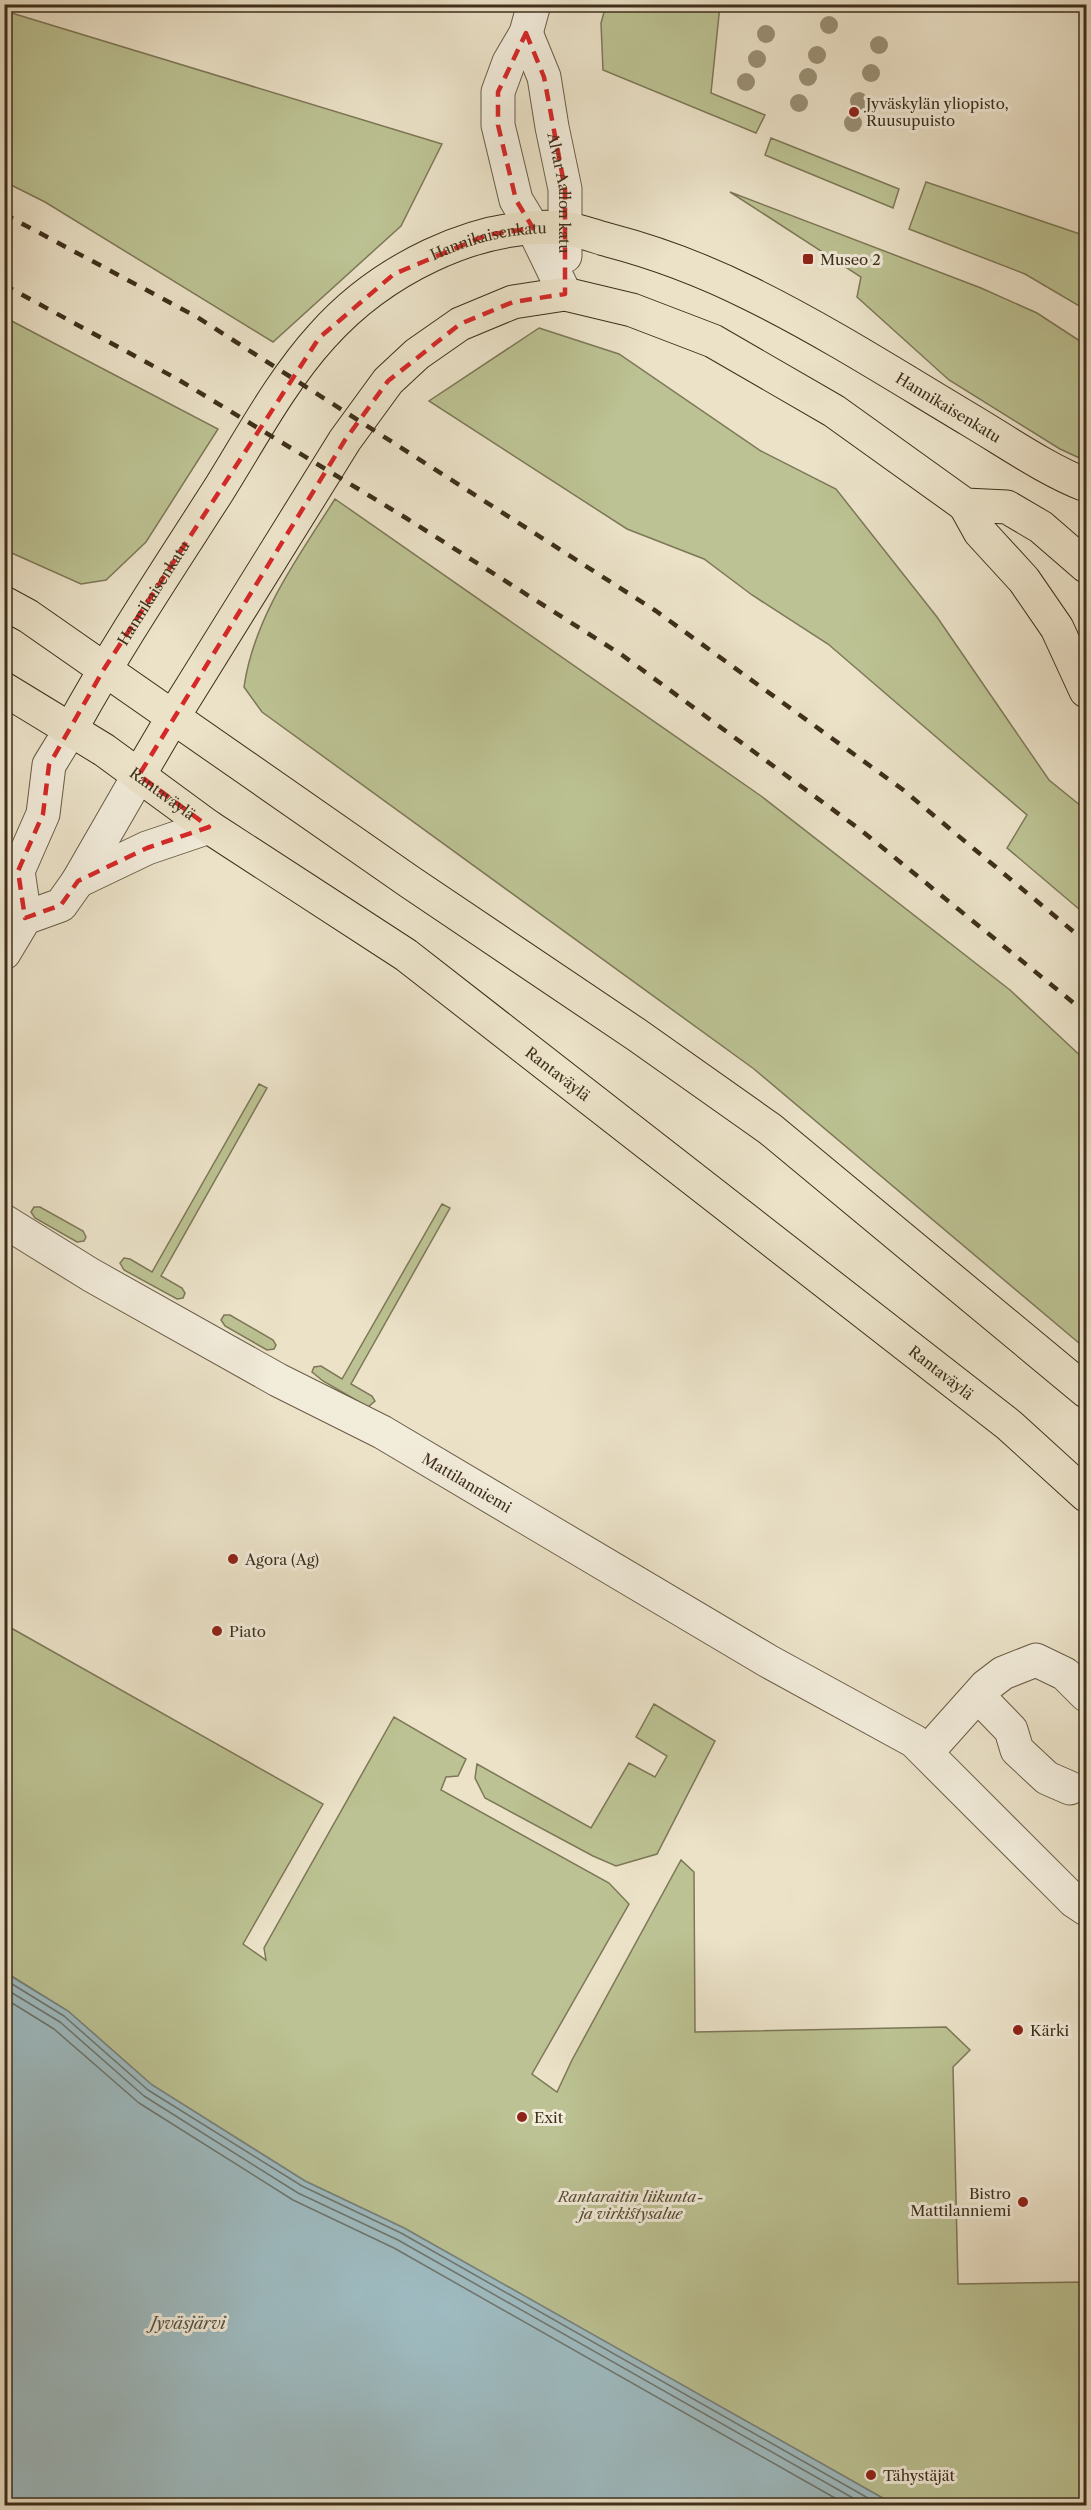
<svg xmlns="http://www.w3.org/2000/svg" width="1091" height="2510" font-family="'Libre Caslon Text',serif">
  <style>
    .green { fill: #bcc293; stroke: #7d7857; stroke-width: 1.5 }
    .water { fill: #9ebbc1; stroke: #78837f; stroke-width: 1.5 }
    .lines { fill: none; stroke-linecap: round; stroke-linejoin: round }
    .shore { stroke: #6e756e; stroke-width: 1.5 }
    .minor-casing { stroke: #695c46; stroke-width: 35 }
    .major-casing { stroke: #3e2f1b; stroke-width: 35 }
    .highway-casing { stroke: #3e2f1b; stroke-width: 35 }
    .minor { stroke: #f2ecdb; stroke-width: 33 }
    .major { stroke: #ebe2c8; stroke-width: 33 }
    .highway { stroke: #ebe2c8; stroke-width: 33 }
    .rail { stroke: #3e2f1b; stroke-width: 4.5; stroke-dasharray: 10 10; stroke-linecap: butt }
    .tree { fill: #9a9076 }
    .marked { fill: none; stroke: #d62828; stroke-width: 4.5; stroke-dasharray: 12 8; stroke-linejoin: round }
    .poi-dot { fill: #8f2418; stroke: #f2ecdb; stroke-width: 2 }
    .labels { text-anchor: middle; dominant-baseline: central; stroke-width: 6; stroke-linejoin: round; paint-order: stroke }
    .poi-label { font-size: 15px; fill: #3e2f1b; stroke: #f2ecdb; text-anchor: start }
    .street-label { font-size: 15px; fill: #3e2f1b; stroke: #f2ecdb }
    .park-label { font-size: 15px; font-style: italic; fill: #574c33; stroke: #f2ecdb }
    .water-label { font-size: 16px; font-style: italic; fill: #565244; stroke: #f2ecdb }
  </style>
  <rect width="100%" height="100%" fill="#ebe2c8"/>
  <filter id="stains"><feTurbulence type="fractalNoise" baseFrequency=".00333" numOctaves="4"/><feColorMatrix values="0 0 0 0 .2 0 0 0 0 .09 0 0 0 0 .02 0 0 0 .5 -.17"/></filter>
  <radialGradient id="worn" r=".72"><stop offset=".6" stop-color="#630" stop-opacity="0"/><stop offset="1" stop-color="#630" stop-opacity=".3"/></radialGradient>
  <path class="green" d="M606,5H720L711,93L765,115L756,133L603,70L601,23Z
    M5,11L442,144L401,226L273,342L45,202L5,182Z
    M771,138L899,189L893,208L765,155Z
    M926,182L1086,236V310L1025,274L909,229Z
    M730,192L981,288L1037,313L1086,345V461L1060,449L949,380L857,297L861,277Z
    M4,317L218,429L146,542L106,580L81,584L5,550Z
    M539,328L619,354L761,451L836,489L937,617L1049,780L1086,810V915L1007,848L1027,815L828,644L752,595L704,559L627,529L429,401Z
    M335,499L761,796L1010,990L1086,1061V1349L754,1069L262,712L244,687C254,617 298,557 335,499Z
    M259,1084L267,1088L161,1276L182,1288L185,1293L183,1298L177,1299L124,1270L120,1263L124,1258L130,1259L152,1272Z
    M442,1204L450,1208L351,1384L372,1396L375,1401L368,1407L323,1381L312,1372L314,1367L321,1366L342,1379Z
    M34,1207H40L83,1231L86,1237L84,1241L77,1242L35,1218L31,1212Z
    M224,1315H230L273,1340L276,1345L274,1349L267,1350L225,1326L221,1320Z
    M4,1624L323,1804L243,1944L266,1960L264,1948L394,1717L466,1759L458,1776L446,1777L441,1790L609,1883L629,1904L532,2074L557,2092L572,2060L681,1860L694,1872L695,2032L946,2027L970,2050L953,2067L958,2284L1086,2282V2505H895L404,2228L305,2181L152,2085L68,2011L5,1972Z
    M654,1704L715,1741L657,1854L616,1866L593,1856L485,1798L475,1778L477,1764L591,1828L629,1763L655,1777L667,1756L636,1737Z"/>
  <path class="water" d="M4,1972L68,2011L152,2085L305,2181L404,2228L895,2505H5Z"/>
  <g class="lines">
    <path class="shore" d="M4,1979L64,2016L148,2090L302,2186L401,2233L882,2506
      M4,1988L60,2022L144,2096L298,2193L398,2240L867,2506
      M4,1998L54,2029L139,2103L293,2200L394,2248L849,2506"/>
    <g class="minor-casing">
      <g id="minor">
        <path d="M534,4L526,33L509,62L498,92V125L516,200L533,228L565,294"/>
        <path id="s1" d="M526,33L544,77L552,127L565,189V256"/>
        <path d="M78,881L147,848L209,827"/>
        <path d="M25,918L61,905L78,881L139,775"/>
        <path d="M4,953L25,918L18,871L43,814L49,765L71,729"/>
        <path id="s2" d="M4,1221L91,1275L278,1380L382,1432L768,1661L914,1741L1074,1901L1086,1909"/>
        <path d="M978,1696L1011,1730L1017,1750L1047,1778L1070,1788"/>
        <path d="M927,1752L986,1686L1003,1673L1036,1660L1065,1674L1086,1695"/>
      </g>
    </g>
    <g class="major-casing">
      <g id="major">
        <path d="M965,505L980,532L1024,580L1057,628L1086,691"/>
        <path id="s3" d="M71,729C116,647 168,569 218,491C250,440 281,381 322,336C379,272 475,221 563,228C578,230 594,236 608,240C658,253 705,271 751,294C826,331 898,377 970,420C1007,442 1047,470 1086,485"/>
        <path d="M139,775L173,717L345,440L388,381L417,354L460,324L513,302L565,294L632,310L713,341L834,411L965,505L1007,507L1041,527L1086,566"/>
      </g>
    </g>
    <g class="highway-casing">
      <g id="highway">
        <path d="M4,603L28,616L410,882L637,1035L770,1129L1086,1391"/>
        <path id="s4" d="M4,689L104,750L209,827L406,955L1009,1425L1086,1495"/>
      </g>
    </g>
    <use href="#minor" class="minor"/>
    <use href="#major" class="major"/>
    <use href="#highway" class="highway"/>
    <path class="rail" d="M4,214L197,317L656,611L902,789L1086,942
      M4,285L179,380L406,518L622,655L862,831L1086,1013"/>
  </g>
  <g class="tree">
    <circle cx="829" cy="25" r="9"/>
    <circle cx="766" cy="34" r="9"/>
    <circle cx="879" cy="45" r="9"/>
    <circle cx="817" cy="55" r="9"/>
    <circle cx="757" cy="59" r="9"/>
    <circle cx="871" cy="73" r="9"/>
    <circle cx="808" cy="77" r="9"/>
    <circle cx="746" cy="82" r="9"/>
    <circle cx="859" cy="101" r="9"/>
    <circle cx="799" cy="103" r="9"/>
    <circle cx="853" cy="123" r="9"/>
  </g>
  <path class="marked" d="M526,33L544,77L565,189V294L513,302L460,324L388,381L345,440L139,775L209,827L147,848L78,881L61,905L25,918L18,871L43,814L49,765L104,669L319,338L394,274L487,235L533,228L516,200L498,125V92Z"/>
  <g class="poi-dot">
    <circle cx="854" cy="112" r="6"/>
    <rect x="802" y="253" width="12" height="12" rx="3"/>
    <circle cx="233" cy="1559" r="6"/>
    <circle cx="217" cy="1631" r="6"/>
    <circle cx="1018" cy="2030" r="6"/>
    <circle cx="522" cy="2117" r="6"/>
    <circle cx="1023" cy="2202" r="6"/>
    <circle cx="871" cy="2475" r="6"/>
  </g>
  <g class="labels">
    <g class="poi-label">
      <text x="866" y="103">Jyväskylän yliopisto,<tspan x="866" dy="17">Ruusupuisto</tspan></text>
      <text x="820" y="259">Museo 2</text>
      <text x="245" y="1559">Agora (Ag)</text>
      <text x="229" y="1631">Piato</text>
      <text x="1030" y="2030">Kärki</text>
      <text x="534" y="2117">Exit</text>
      <text x="1011" y="2193" text-anchor="end">Bistro<tspan x="1011" dy="17">Mattilanniemi</tspan></text>
      <text x="883" y="2475">Tähystäjät</text>
    </g>
    <g class="street-label">
      <text stroke="none"><textPath href="#s1" startOffset="165">Alvar Aallon katu</textPath></text>
      <text stroke="none"><textPath href="#s3" startOffset="663">Hannikaisenkatu</textPath></text>
      <text stroke="none"><textPath href="#s3" startOffset="1167">Hannikaisenkatu</textPath></text>
      <text stroke="none"><textPath href="#s3" startOffset="159">Hannikaisenkatu</textPath></text>
      <text stroke="none"><textPath href="#s4" startOffset="190">Rantaväylä</textPath></text>
      <text stroke="none"><textPath href="#s4" startOffset="675">Rantaväylä</textPath></text>
      <text stroke="none"><textPath href="#s4" startOffset="1161">Rantaväylä</textPath></text>
      <text stroke="none"><textPath href="#s2" startOffset="532">Mattilanniemi</textPath></text>
    </g>
    <g class="park-label">
      <text x="631" y="2196">Rantaraitin liikunta-<tspan x="631" dy="17">ja virkistysalue</tspan></text>
    </g>
    <g class="water-label">
      <text x="188" y="2323">Jyväsjärvi</text>
    </g>
  </g>
  <rect width="1091" height="2510" fill="none" stroke="#ebe2c8" stroke-width="24"/>
  <rect x="6" y="6" width="1079" height="2498" fill="none" stroke="#3e2f1b" stroke-width="3"/>
  <rect x="12" y="12" width="1067" height="2486" fill="none" stroke="#3e2f1b" stroke-width="1.5"/>
  <rect width="100%" height="100%" filter="url(#stains)"/>
  <rect width="100%" height="100%" fill="url(#worn)"/>
</svg>
